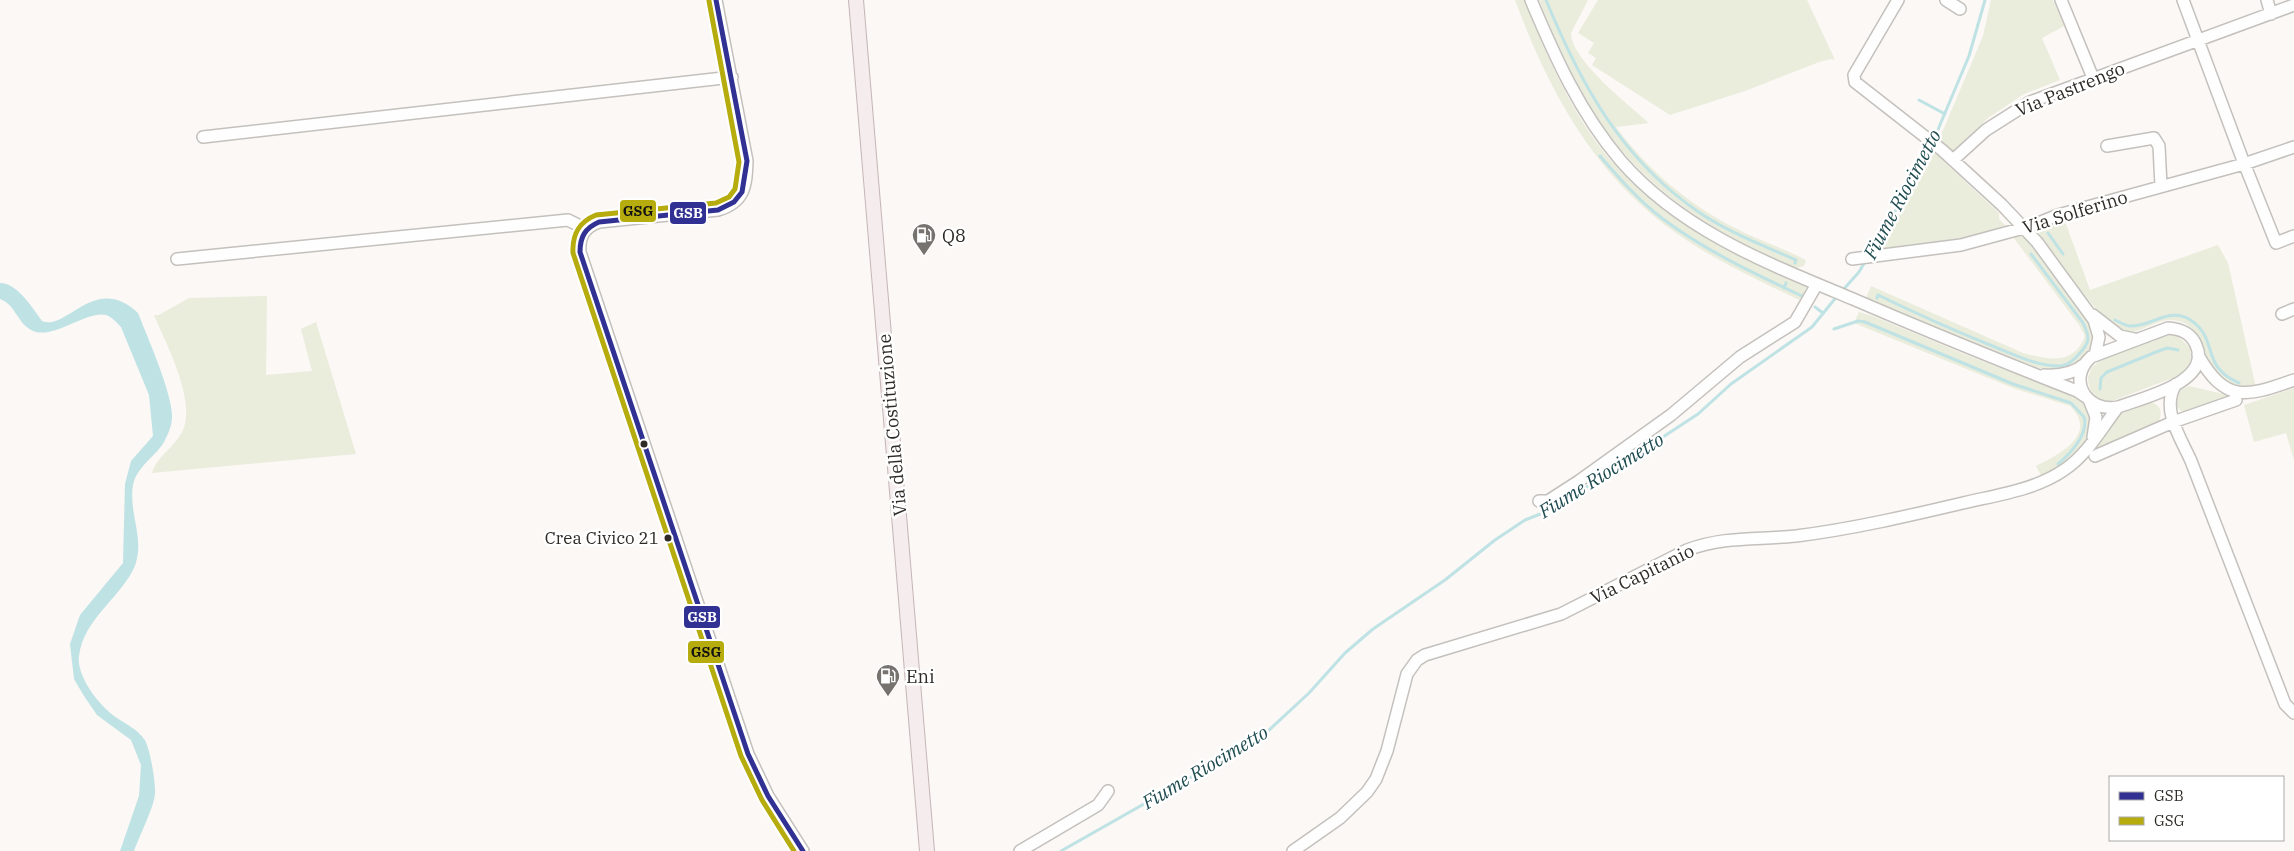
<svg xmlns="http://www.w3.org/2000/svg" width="2294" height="851" font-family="'IBM Plex Serif',serif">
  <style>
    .green { fill: #eaecdc }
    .water { fill: #bfe2e4 }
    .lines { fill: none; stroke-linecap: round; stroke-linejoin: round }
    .stream { stroke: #bfe2e4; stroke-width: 3 }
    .minor-casing { stroke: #c4c1bd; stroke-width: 14 }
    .major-casing { stroke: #c4b5b6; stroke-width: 16 }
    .minor { stroke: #fefefe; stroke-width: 11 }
    .major { stroke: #f5eced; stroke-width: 14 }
    .bus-1-casing { stroke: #fff; stroke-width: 9 }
    .bus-2-casing { stroke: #fff; stroke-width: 9 }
    .bus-1 { stroke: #303192; stroke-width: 5 }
    .bus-2 { stroke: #b6ac0e; stroke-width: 5 }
    .bus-dot { fill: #2e2b27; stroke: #fff; stroke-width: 2 }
    .labels { text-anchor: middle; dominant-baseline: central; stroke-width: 5; stroke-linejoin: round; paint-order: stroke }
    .bus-label { font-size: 17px; fill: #2e2b27; stroke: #fff; text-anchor: end }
    .street-label { font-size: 18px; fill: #2e2b27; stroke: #fff }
    .poi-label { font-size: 18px; fill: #2e2b27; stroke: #fff; text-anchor: start }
    .water-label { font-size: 19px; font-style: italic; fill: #1d4b4f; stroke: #fff }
    .line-badge { stroke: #fff; stroke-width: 2 }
    .badge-label { font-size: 14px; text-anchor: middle; font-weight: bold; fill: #fff }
    .pale-badge-label { font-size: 14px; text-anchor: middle; font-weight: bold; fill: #111 }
  </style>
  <rect width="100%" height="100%" fill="#fbf8f5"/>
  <path class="green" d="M1515,0H1524C1542,44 1561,89 1587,129C1639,208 1722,252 1806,287L1804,295L1799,300C1758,280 1716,261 1679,235C1596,178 1549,92 1515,0Z
    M1539,0H1588L1571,33C1571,60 1629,105 1649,123L1616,127C1648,170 1688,204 1735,228C1758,240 1783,248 1806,260L1804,266L1796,268C1703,228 1634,184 1582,94C1565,64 1552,31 1539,0Z
    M1598,0H1807L1835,60L1831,59L1819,62L1745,91L1670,115L1592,65L1596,58L1588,53L1594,43L1578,33Z
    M1991,0H2053L2064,26L2042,38L2060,80L2024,94L1988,118L1943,161L1999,213V219L2008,228L1972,240L1912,248L1876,250L1930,161L1983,36Z
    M2063,216L2090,290L2218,245L2228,263L2256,388C2251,388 2243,390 2237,388C2197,377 2210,317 2168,320C2154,322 2142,331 2128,333C2099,325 2060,259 2039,234L2040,226Z
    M2010,233H2018L2030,244L2091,326L2094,337L2091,349L2077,363L2073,366L2057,370L2044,369L2024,364L1866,298L1871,286L2023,353C2047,359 2073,367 2085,336L2079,325Z
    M267,296L266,375L312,371L301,329L316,322L356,454L152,473C157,456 176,446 183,430C196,399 166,344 154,315H159L189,298Z
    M1859,312L1875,317C1931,340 1986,365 2043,383C2057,388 2078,391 2086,405C2106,437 2066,464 2042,477L2036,466C2059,455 2099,434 2070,406L2013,388L1854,323Z
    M2167,334L2178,336L2190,348L2191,359L2187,369L2178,376L2112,401C2097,402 2088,392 2088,377L2092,367L2101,360L2148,341L2152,342Z
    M2189,386L2232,396L2188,412L2181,411L2174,404L2177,391Z
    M2294,388V460L2286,433L2254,442L2244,405Z
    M2146,402C2160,402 2164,412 2158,423L2089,455L2118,413Z"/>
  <path class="water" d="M0,283C17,283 32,307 42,321C66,332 95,272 138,313C147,336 173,395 172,417C172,426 168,434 164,442C155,457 137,466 133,485C128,514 147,542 133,570C117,601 84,619 79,656C76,677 101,708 117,718C127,725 137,729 144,739C150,746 156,785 155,794C154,807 139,837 134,851H120L139,796L141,765L131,740L97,715L84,696L74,679L70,644L80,615L123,563L125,484L131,461L153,436L149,395L121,327C117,323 112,317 106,315C89,310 56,337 36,332C18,327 16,304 0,299Z"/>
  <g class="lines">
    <path class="stream" d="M1546,0C1581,85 1622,160 1700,213C1730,233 1764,246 1796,260L1795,263
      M1919,100L1945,114
      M1934,139L1969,56L1985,0
      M1600,156C1619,178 1639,201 1663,219C1706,251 1755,274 1804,297
      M2048,233L2063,254
      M1870,253L1908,190L1931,145
      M1784,288L1786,283
      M1842,291L1859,272L1866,260
      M1877,298L1878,295C1917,314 1955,331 1995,347C2015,355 2039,367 2061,366C2069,365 2075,359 2080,353C2090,342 2090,337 2083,323L2031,254
      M1815,307L1823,313
      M2115,320C2119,322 2124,325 2129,326C2149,328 2168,307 2189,319C2220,338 2199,366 2239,383
      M1834,329L1858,321L1865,322L2013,384L2071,403L2084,417C2089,434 2070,454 2058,464
      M2100,389L2101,378L2107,372L2161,350L2168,348L2178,350
      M1061,851L1232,754L1268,731L1309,693L1345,653L1373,629L1445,580L1495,540L1525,520L1553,509L1698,414L1731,384L1812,327L1838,295"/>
    <g class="minor-casing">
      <path id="minor" d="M716,0L747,161C746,186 745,202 718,210L599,222C584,227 579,237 580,252L748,754L768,796L803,851
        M1531,0C1555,57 1580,113 1621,161C1682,231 1769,264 1853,299C1927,331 2001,361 2077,391L2086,397
        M1898,0L1854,75L1855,82L1942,150L2002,205L2037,242L2094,320L2099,337L2095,355
        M1946,0L1960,9
        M2061,0L2093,78
        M2183,0L2242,158L2276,243L2294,236
        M2267,0L2271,14
        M203,137L732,77
        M2107,146L2154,138L2159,146L2161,186
        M1953,160L1986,130L2030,102L2294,5
        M177,259L568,220L586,229
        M1852,259L1961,245L2031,226L2058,215L2244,164L2294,147
        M2282,314L2294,309
        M2093,315L2120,336L2134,339
        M2168,328C2181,329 2191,333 2196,345C2213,382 2142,398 2118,407C2087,413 2066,380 2091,357Z
        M2198,355C2226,405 2248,396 2294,380
        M2044,375C2059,376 2073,374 2085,364
        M2176,384C2160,409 2181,438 2191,461L2285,704L2294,713
        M2090,402L2096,417L2093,437
        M2095,456L2173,422L2236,400
        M1539,501H1548L1579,481L1671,415L1740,357L1795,322L1817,284
        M1020,851L1098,805L1108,791
        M1293,851L1340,818L1367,792L1376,779L1387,751L1407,674L1417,660L1425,655L1561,614L1687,550C1724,536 1757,540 1796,536C1852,529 1908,516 1963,503C1997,495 2035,490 2064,470C2087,455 2101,429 2118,407"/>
    </g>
    <g class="major-casing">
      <path id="major" d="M856,0L927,851"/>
    </g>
    <use href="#minor" class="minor"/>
    <use href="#major" class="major"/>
    <g class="bus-1-casing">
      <path id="bus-1" d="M716,0L747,161L742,192L734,202L718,210L599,222C585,228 580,237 580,252L748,754L768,796L803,851"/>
    </g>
    <g class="bus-2-casing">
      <path id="bus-2" d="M709,1L739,162L735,189L729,197L716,203L596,215C579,222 572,234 573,253L741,756L762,800L794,851"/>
    </g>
    <use href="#bus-1" class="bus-1"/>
    <use href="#bus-2" class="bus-2"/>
  </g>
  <defs>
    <g id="fuel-pin" transform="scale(1.25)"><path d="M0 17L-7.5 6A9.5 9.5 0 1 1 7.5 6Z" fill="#76736f" stroke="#fff"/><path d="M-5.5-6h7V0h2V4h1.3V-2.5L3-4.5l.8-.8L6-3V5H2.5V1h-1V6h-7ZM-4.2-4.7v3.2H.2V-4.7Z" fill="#fff"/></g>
  </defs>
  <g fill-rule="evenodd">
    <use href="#fuel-pin" x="924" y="235"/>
    <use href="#fuel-pin" x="888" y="676"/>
  </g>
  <g class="bus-dot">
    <circle cx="644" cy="444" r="4.5"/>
    <circle cx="668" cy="538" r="4.5"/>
  </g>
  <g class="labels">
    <g class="bus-label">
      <text x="659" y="538">Crea Civico 21</text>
    </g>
    <g class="street-label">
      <text transform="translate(2070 89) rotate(-22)">Via Pastrengo</text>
      <text transform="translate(2075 212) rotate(-17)">Via Solferino</text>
      <text transform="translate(892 425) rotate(-95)">Via della Costituzione</text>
      <text transform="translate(1642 574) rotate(-26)">Via Capitanio</text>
    </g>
    <g class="poi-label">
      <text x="942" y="235">Q8</text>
      <text x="906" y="676">Eni</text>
    </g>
    <g class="water-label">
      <text transform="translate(1902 194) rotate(-62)">Fiume Riocimetto</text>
      <text transform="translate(1601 475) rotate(-32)">Fiume Riocimetto</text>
      <text transform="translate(1205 767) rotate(-31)">Fiume Riocimetto</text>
    </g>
  </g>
  <g class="line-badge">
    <rect x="619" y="199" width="38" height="24" rx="5" fill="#b6ac0e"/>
    <rect x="669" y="201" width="38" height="24" rx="5" fill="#303192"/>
    <rect x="683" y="605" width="38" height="24" rx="5" fill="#303192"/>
    <rect x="687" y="640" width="38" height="24" rx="5" fill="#b6ac0e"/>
  </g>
  <g class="badge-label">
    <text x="688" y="218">GSB</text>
    <text x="702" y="622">GSB</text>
  </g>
  <g class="pale-badge-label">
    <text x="638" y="216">GSG</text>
    <text x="706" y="657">GSG</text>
  </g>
  <rect x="2109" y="776" width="175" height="65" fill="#ffffff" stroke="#abaaa9"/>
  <rect x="2119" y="792" width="25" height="8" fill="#303192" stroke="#abaaa9"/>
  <text x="2154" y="801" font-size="15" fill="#2e2b27">GSB</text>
  <rect x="2119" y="817" width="25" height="8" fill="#b6ac0e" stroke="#abaaa9"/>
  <text x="2154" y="826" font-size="15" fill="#2e2b27">GSG</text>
</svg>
